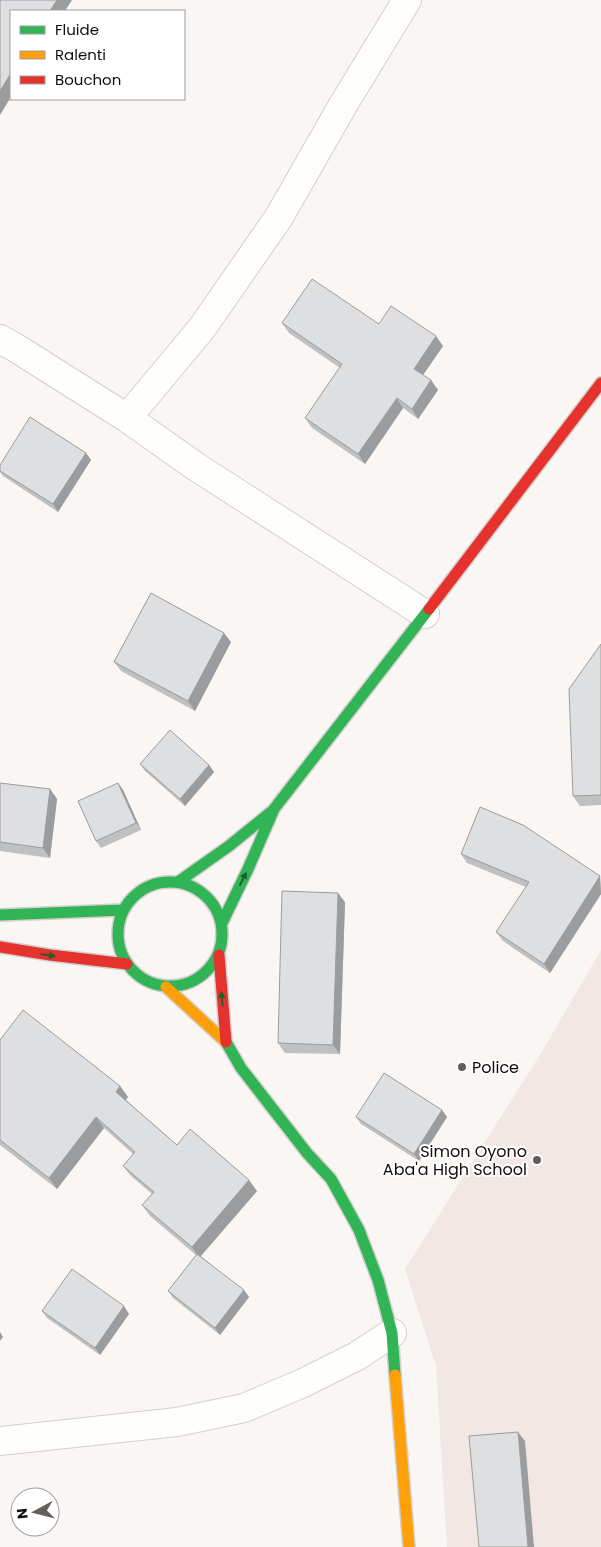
<svg xmlns="http://www.w3.org/2000/svg" width="601" height="1547" font-family="Poppins,sans-serif">
  <style>
    .built { fill: #f2e7e3 }
    .lines { fill: none; stroke-linecap: round; stroke-linejoin: round }
    .street-casing { stroke: #d4cfcc; stroke-width: 30 }
    .fast-casing { stroke: #d4cfcc; stroke-width: 14 }
    .slow-casing { stroke: #d4cfcc; stroke-width: 14 }
    .jam-casing { stroke: #d4cfcc; stroke-width: 14 }
    .street { stroke: #fefefd; stroke-width: 28 }
    .fast { stroke: #30b455; stroke-width: 11 }
    .slow { stroke: #ff9f0a; stroke-width: 11 }
    .jam { stroke: #e5322d; stroke-width: 11 }
    .wall { fill: #bfc0c1 }
    .shaded-wall { fill: #9b9c9d }
    .building { fill: #dedfe0; stroke: #9b9c9d }
    .oneway { fill: #206030 }
    .poi-dot { fill: #635e5c; stroke: #fff; stroke-width: 2 }
    .labels { text-anchor: middle; dominant-baseline: central; stroke-width: 4; stroke-linejoin: round; paint-order: stroke }
    .poi-label { font-size: 16px; fill: #110c0a; stroke: #fff; text-anchor: start }
  </style>
  <rect width="100%" height="100%" fill="#faf6f4"/>
  <path class="built" d="M601,950V1547H447L436,1366L405,1269L543,1050Z"/>
  <g class="lines">
    <g class="street-casing">
      <path id="street" d="M0,339L16,348L127,418L195,466L425,614
        M127,418L202,328L279,217L343,105L407,0
        M0,1441L177,1422L244,1408L303,1383L357,1356L392,1333"/>
    </g>
    <g class="fast-casing">
      <path id="fast" d="M118 934a52 52 0 1 1 104 0a52 52 0 1 1-104 0Z
        M178,882L229,846L271,812
        M0,915L123,910
        M222,923L248,869L274,809L429,609
        M226,1042L241,1068L307,1153L331,1179L359,1230L378,1280L392,1333L395,1375"/>
    </g>
    <g class="slow-casing">
      <path id="slow" d="M166,987L226,1042
        M395,1375L409,1547"/>
    </g>
    <g class="jam-casing">
      <path id="jam" d="M429,609L601,383
        M0,947L50,955L127,964
        M219,955L226,1042"/>
    </g>
    <use href="#street" class="street"/>
    <use href="#fast" class="fast"/>
    <use href="#slow" class="slow"/>
    <use href="#jam" class="jam"/>
  </g>
  <path class="wall" d="M282,323L379,324L443,346L423,375L438,390L418,419L403,408L365,464L312,428L305,418L340,368L289,333Z
    M86,453L91,460L58,512L3,476L0,472V465Z
    M231,642L195,711L121,671L114,662Z
    M601,644V805L580,806L573,796Z
    M140,764L209,765L214,772L185,806L145,771Z
    M0,783L50,789L57,799L50,858L0,851Z
    M118,783L123,790L141,830L101,848L96,841Z
    M461,854L600,876L601,894L550,973L503,941L496,932L526,887L467,863Z
    M345,902L340,1054L285,1053L278,1043Z
    M0,1040L120,1086L128,1097L126,1100L177,1145L257,1191L201,1256L249,1297L220,1335L173,1298L168,1291L196,1255L150,1216L142,1205L152,1194L131,1176L123,1166L133,1154L104,1128L57,1189L0,1145Z
    M442,1110L447,1117L419,1161L361,1124L356,1117Z
    M42,1311L129,1314L100,1355L47,1318Z"/>
  <path class="shaded-wall" d="M57,0H72L65,11H50Z
    M11,73V97L0,115V91Z
    M436,336L443,346L421,378L414,369Z
    M431,380L438,390L418,419L412,409Z
    M397,398L403,408L365,464L358,454Z
    M86,453L91,460L58,512L53,504Z
    M224,633L231,642L195,711L188,701Z
    M209,765L214,772L185,806L180,799Z
    M118,783L123,790L141,830L136,823Z
    M50,789L57,799L50,858L43,848Z
    M600,876L601,894L550,973L544,964Z
    M338,893L345,902L340,1054L333,1045Z
    M120,1086L128,1097L124,1102L116,1092Z
    M442,1110L447,1117L419,1161L414,1154Z
    M96,1117L104,1128L57,1189L49,1178Z
    M249,1180L257,1191L199,1258L192,1247Z
    M244,1290L249,1297L220,1335L215,1328Z
    M124,1306L129,1314L100,1355L95,1348Z
    M0,1332L3,1337L0,1341Z
    M518,1432L525,1441L534,1547H528Z"/>
  <path class="building" d="M0,0H57L50,11H11V73L0,91Z
    M312,279L379,324L391,306L436,336L414,369L431,380L412,409L397,398L358,454L305,418L342,364L282,323Z
    M30,417L86,453L53,504L0,471V465Z
    M151,593L224,633L188,701L114,662Z
    M601,644V795L573,796L569,689Z
    M170,730L209,765L180,799L140,764Z
    M0,783L50,789L43,848L0,842Z
    M118,783L136,823L96,841L78,801Z
    M480,807L523,825L600,876L544,964L496,932L529,882L461,854Z
    M282,891L338,893L333,1045L278,1043Z
    M23,1010L120,1086L116,1092L177,1145L190,1129L249,1180L192,1247L142,1205L154,1192L123,1166L135,1152L96,1117L49,1178L0,1140V1040Z
    M384,1073L442,1110L414,1154L356,1117Z
    M197,1254L244,1290L215,1328L168,1291Z
    M72,1269L124,1306L95,1348L42,1311Z
    M518,1432L528,1547H479L469,1436Z"/>
  <defs><path id="oneway-solid" d="M-6-.8H1V-3.2L6.5 0L1 3.2V.8H-6Z" transform="scale(1.25)"/></defs>
  <g class="oneway">
    <use href="#oneway-solid" transform="translate(243 879) rotate(-63)"/>
    <use href="#oneway-solid" transform="translate(48 955) rotate(8)"/>
    <use href="#oneway-solid" transform="translate(222 999) rotate(-95)"/>
  </g>
  <g class="poi-dot">
    <circle cx="462" cy="1067" r="5"/>
    <circle cx="537" cy="1160" r="5"/>
  </g>
  <g class="labels">
    <g class="poi-label">
      <text x="472" y="1067">Police</text>
      <text x="527" y="1151" text-anchor="end">Simon Oyono<tspan x="527" dy="18">Aba'a High School</tspan></text>
    </g>
  </g>
  <rect x="10" y="10" width="175" height="90" fill="#ffffff" stroke="#a09e9d"/>
  <rect x="20" y="26" width="25" height="8" fill="#30b455" stroke="#a09e9d"/>
  <text x="55" y="35" font-size="15" fill="#110c0a">Fluide</text>
  <rect x="20" y="51" width="25" height="8" fill="#ff9f0a" stroke="#a09e9d"/>
  <text x="55" y="60" font-size="15" fill="#110c0a">Ralenti</text>
  <rect x="20" y="76" width="25" height="8" fill="#e5322d" stroke="#a09e9d"/>
  <text x="55" y="85" font-size="15" fill="#110c0a">Bouchon</text>
  <g transform="translate(35 1512) rotate(263)"><circle r="24" fill="#ffffff" stroke="#a09e9d"/>
  <path d="M0-4L9 19L0 12L-9 19Z" fill="#635e5c"/>
  <text y="-8" font-size="14" font-weight="bold" text-anchor="middle" fill="#110c0a">N</text>
  </g>
</svg>
